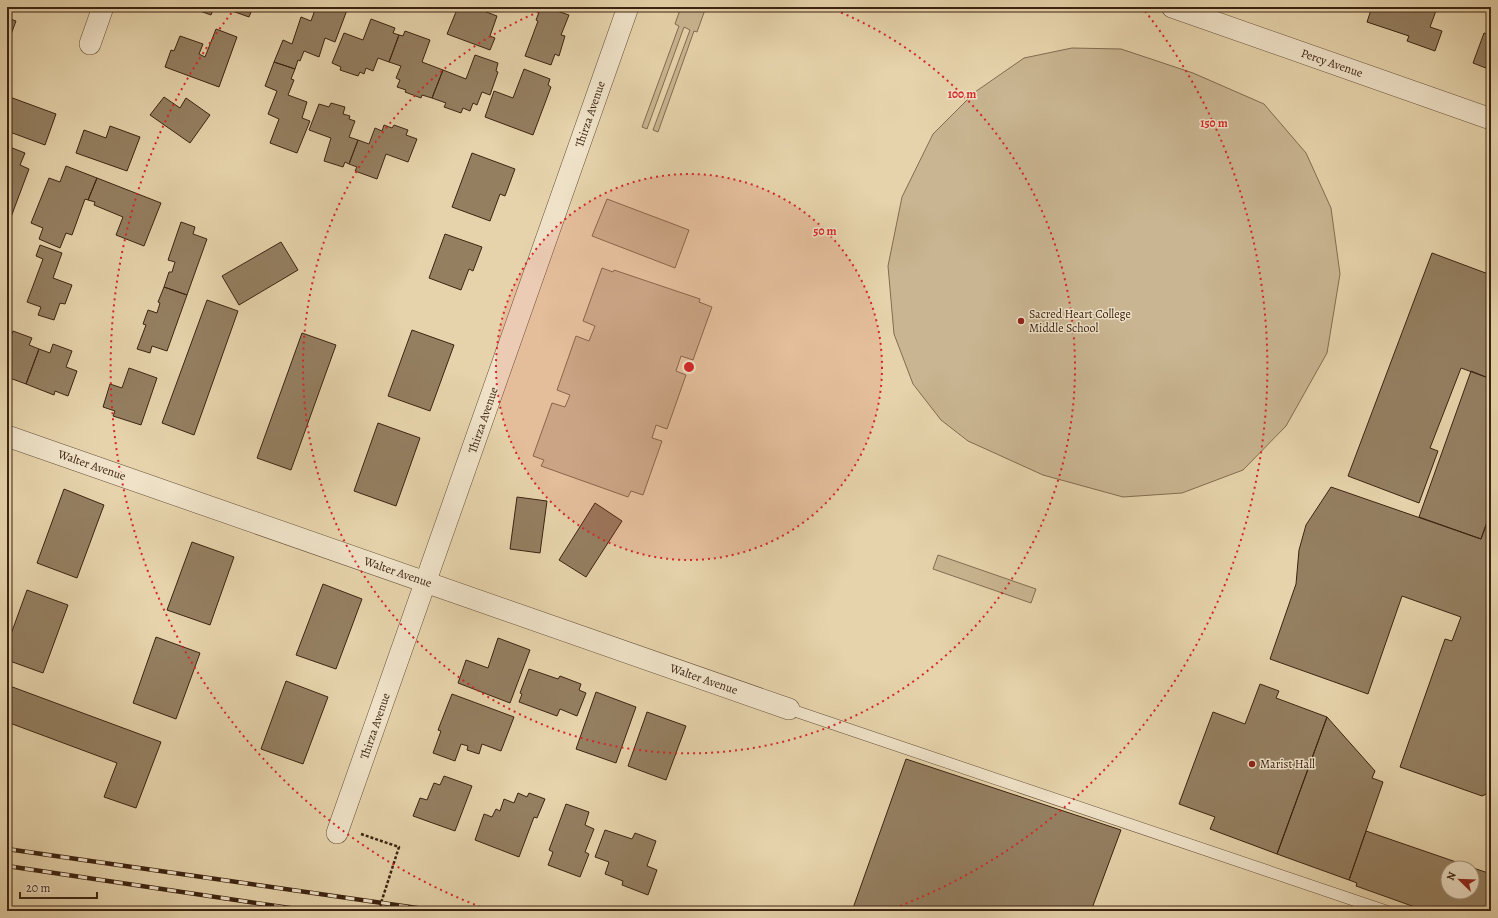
<svg xmlns="http://www.w3.org/2000/svg" width="1498" height="918" font-family="Alegreya,serif">
  <style>
    .green { fill: #c9b591; stroke: #826c51 }
    .building { fill: #947f61; stroke: #3c2311; fill-rule: evenodd }
    .lines { fill: none; stroke-linecap: round; stroke-linejoin: round }
    .lane-casing { stroke: #664f38; stroke-width: 12 }
    .street-casing { stroke: #664f38; stroke-width: 22 }
    .path { stroke: #3c2311; stroke-width: 2.5; stroke-dasharray: 3 2; stroke-linecap: butt }
    .lane { stroke: #efe2c8; stroke-width: 11 }
    .street { stroke: #efe2c8; stroke-width: 21 }
    .rail-casing { stroke: #3c2311; stroke-width: 4.5 }
    .rail { stroke: #efe2c8; stroke-width: 3; stroke-dasharray: 9; stroke-linecap: butt }
    .ring { fill: none; stroke: #d62828; stroke-width: 2; stroke-dasharray: 2 4 }
    .poi-dot { fill: #8f2418; stroke: #efe2c8; stroke-width: 1.5 }
    .labels { text-anchor: middle; dominant-baseline: central; stroke-width: 3; stroke-linejoin: round; paint-order: stroke }
    .street-label { font-size: 12px; fill: #3c2311; stroke: #efe2c8 }
    .poi-label { font-size: 12px; fill: #3c2311; stroke: #efe2c8; text-anchor: start }
    .centre { fill: #d62828; stroke: #efe2c8; stroke-width: 2 }
    .ring-label { font-size: 12px; text-anchor: middle; font-weight: bold; fill: #d62828; stroke: #efe2c8; stroke-width: 3; stroke-linejoin: round; paint-order: stroke }
  </style>
  <rect width="100%" height="100%" fill="#e6d3ab"/>
  <filter id="stains"><feTurbulence type="fractalNoise" baseFrequency=".005" numOctaves="4"/><feColorMatrix values="0 0 0 0 .2 0 0 0 0 .09 0 0 0 0 .02 0 0 0 .5 -.17"/></filter>
  <radialGradient id="worn" r=".72"><stop offset=".6" stop-color="#630" stop-opacity="0"/><stop offset="1" stop-color="#630" stop-opacity=".3"/></radialGradient>
  <path class="green" d="M681,7H706L697,32L694,31L658,132L653,130L690,30L684,27L647,129L642,127L679,26L675,24Z
    M1072,48L1121,49L1193,73L1264,104L1306,153L1331,208L1340,274L1327,353L1286,426L1243,470L1182,493L1123,497L1043,475L968,441L941,420L913,384L894,334L888,266L902,197L933,134L975,92L1024,58Z
    M607,199L689,230L675,268L592,236Z
    M602,268L613,272L614,270L700,299L699,302L712,307L693,360L681,356L676,371L686,375L667,429L656,425L652,438L662,441L643,495L631,491L628,497L541,466L544,460L533,456L552,403L565,407L570,395L557,390L576,336L589,341L595,326L583,321Z
    M938,555L1036,589L1031,603L933,569Z"/>
  <path class="building" d="M189,7H214L211,15Z
    M221,7H253L249,17Z
    M316,7H338L347,10L335,42L325,38L319,57L304,51L300,61L298,60L295,69L274,62L283,40L292,44L301,17L311,21Z
    M458,7H473L497,16L490,36L495,38L490,50L447,34Z
    M541,7H545L569,15L561,35L565,36L559,56L555,54L551,65L525,56L538,21L536,20Z
    M1372,7L1437,8L1430,27L1442,31L1435,51L1407,41L1409,36L1367,22Z
    M7,18L16,21L7,45Z
    M371,19L395,28L393,33L399,35L389,62L378,58L373,71L366,68L364,74L360,72L358,76L340,70L341,67L332,63L344,33L363,40Z
    M216,29L237,37L219,87L165,67L171,50L174,51L180,36L203,44L199,54L205,57Z
    M405,31L430,40L422,62L443,70L432,98L422,95L421,98L405,92L406,90L397,87L400,80L396,78L401,66L389,62L399,35L403,36Z
    M1484,33L1491,35V70L1473,63Z
    M475,55L498,63L496,71L498,72L490,95L482,92L477,105L473,103L470,111L463,108L461,113L444,107L446,103L432,98L443,70L466,79Z
    M274,62L295,69L291,79L294,80L288,95L307,102L302,118L310,121L297,153L270,143L279,119L268,114L277,91L265,86Z
    M524,69L550,79L548,85L551,87L533,135L485,117L494,91L513,98Z
    M7,96L56,114L45,145L7,131Z
    M164,97L180,108L186,98L210,115L190,143L150,115Z
    M331,103L345,107L343,114L350,116L349,119L355,121L349,137L358,140L349,164L345,162L343,167L324,161L331,138L309,130L319,104L329,107Z
    M384,125L392,128L394,125L408,130L406,135L417,139L408,162L386,154L377,179L355,171L357,167L349,164L358,140L369,144L375,128L382,131Z
    M110,126L140,137L127,171L76,153L84,130L106,138Z
    M7,146L25,153L20,165L29,169L11,217L7,216Z
    M472,153L515,169L505,196L500,194L490,221L452,207Z
    M66,166L97,178L88,200L85,199L72,235L66,233L60,248L39,239L43,228L31,223L49,178L60,182Z
    M97,178L161,203L144,246L116,235L123,217L94,205L95,202L88,200Z
    M181,222L195,227L193,234L207,239L187,295L164,287L169,272H172L175,262L168,260Z
    M445,234L482,247L473,271L469,269L461,290L429,278Z
    M281,242L298,270L239,305L222,276Z
    M40,245L62,253L53,278L72,285L65,304L60,303L54,320L38,315L41,307L27,302L43,259L36,256Z
    M1432,253L1491,275V379L1461,368L1430,448L1438,451L1419,503L1348,476Z
    M164,287L187,295L167,351L152,346L150,353L137,349L146,325L143,324L148,310L157,313L160,303L158,302Z
    M207,300L238,311L194,435L162,423Z
    M412,330L454,345L430,411L388,396Z
    M13,331L32,338L29,345L39,349L26,384L7,377V347Z
    M302,333L336,345L291,470L257,458Z
    M53,344L72,351L66,367L77,371L68,396L55,391L54,395L26,384L39,349L50,353Z
    M129,368L157,378L141,425L113,416L115,411L103,407L110,384L122,388Z
    M1471,371L1491,379V511L1481,539L1419,517Z
    M378,423L420,438L396,506L354,491Z
    M1331,487L1481,539L1491,511V792L1482,796L1400,767L1445,639L1452,641L1461,617L1402,596L1368,694L1270,659L1296,584L1299,550L1306,525Z
    M64,489L104,505L77,578L37,563Z
    M517,497L547,501L540,553L510,549Z
    M595,503L622,521L586,577L559,560Z
    M192,542L234,557L210,625L167,610Z
    M323,584L362,599L336,669L296,655Z
    M27,590L68,605L43,673L7,660V645Z
    M156,637L200,653L176,719L133,703Z
    M498,638L530,650L510,703L458,683L466,660L488,668Z
    M529,669L558,679L560,676L581,684L579,690L586,693L577,716L560,709L557,716L519,702L522,694L520,693Z
    M286,681L328,697L303,764L261,749Z
    M1260,684L1279,691L1276,698L1327,717L1277,854L1210,829L1215,817L1179,804L1213,712L1245,724Z
    M7,685L161,742L136,808L104,797L117,763L7,722Z
    M596,692L636,707L616,763L576,749Z
    M452,694L514,717L501,751L482,744L479,754L467,750L468,746L461,744L455,761L433,753L441,731L438,730Z
    M647,712L686,726L666,780L628,766Z
    M1327,717L1375,771L1372,778L1383,782L1349,880L1277,854Z
    M906,759L1121,830L1091,911H852Z
    M444,776L472,786L455,831L413,816L420,798L427,800L434,783L440,785Z
    M518,793L527,797L529,793L545,799L537,818L534,817L519,857L475,840L484,814L492,817L496,809L500,811L504,799L514,803Z
    M566,804L589,812L585,825L594,829L585,852L589,854L580,877L548,865L553,852L549,850Z
    M605,830L632,839L635,833L656,841L647,866L657,870L648,895L622,885L623,881L605,874L609,862L595,857Z
    M1366,831L1491,874V906L1489,911H1426L1356,886L1357,883L1349,880ZM1448,868H1472V892H1448Z"/>
  <g class="lines">
    <g class="lane-casing">
      <path id="lane" d="M789,709L1386,911"/>
    </g>
    <g class="street-casing">
      <path id="street" d="M1172,7L1491,119
        M90,44L103,7
        M7,436L789,709
        M337,833L628,7"/>
    </g>
    <path class="path" d="M361,834L399,847L381,903L380,911"/>
    <use href="#lane" class="lane"/>
    <use href="#street" class="street"/>
    <g class="rail-casing">
      <path id="rail" d="M7,849L438,911
        M7,866L310,911"/>
    </g>
    <use href="#rail" class="rail"/>
  </g>
  <circle cx="689" cy="367" r="193" fill="#d62828" fill-opacity=".12"/>
  <g class="ring">
    <circle cx="689" cy="367" r="193"/>
    <path d="M830 8A386 386 0 1 1 548 8"/>
    <path d="M486 909A579 579 0 0 1 233 11M1145 11A579 579 0 0 1 892 909"/>
  </g>
  <g class="poi-dot">
    <circle cx="1021" cy="321" r="4"/>
    <circle cx="1252" cy="764" r="4"/>
  </g>
  <g class="labels">
    <g class="street-label">
      <text transform="translate(1332 63) rotate(19)">Percy Avenue</text>
      <text transform="translate(590 114) rotate(-71)">Thirza Avenue</text>
      <text transform="translate(483 420) rotate(-71)">Thirza Avenue</text>
      <text transform="translate(92 465) rotate(19)">Walter Avenue</text>
      <text transform="translate(398 572) rotate(19)">Walter Avenue</text>
      <text transform="translate(704 679) rotate(19)">Walter Avenue</text>
      <text transform="translate(375 726) rotate(-71)">Thirza Avenue</text>
    </g>
    <g class="poi-label">
      <text x="1029" y="314">Sacred Heart College<tspan x="1029" dy="14">Middle School</tspan></text>
      <text x="1260" y="764">Marist Hall</text>
    </g>
  </g>
  <circle cx="689" cy="367" r="6" class="centre"/>
  <g class="ring-label">
    <text x="962" y="98">100 m</text>
    <text x="1214" y="127">150 m</text>
    <text x="825" y="235">50 m</text>
  </g>
  <rect width="1498" height="918" fill="none" stroke="#e6d3ab" stroke-width="24"/>
  <rect x="8" y="8" width="1482" height="902" fill="none" stroke="#3c2311" stroke-width="2"/>
  <rect x="12" y="12" width="1474" height="894" fill="none" stroke="#3c2311"/>
  <g transform="translate(1460 880) rotate(293)"><circle r="19" fill="#efe2c8" stroke="#a7967f"/>
  <path d="M0-3L7 15L0 10L-7 15Z" fill="#8f2418"/>
  <text y="-6" font-size="11" font-weight="bold" text-anchor="middle" fill="#3c2311">N</text>
  </g>
  <path d="M20 892v6h77v-6" fill="none" stroke="#3c2311" stroke-width="2"/>
  <text x="26" y="892" font-size="12" fill="#3c2311" stroke="#efe2c8" stroke-width="3" paint-order="stroke">20 m</text>
  <rect width="100%" height="100%" filter="url(#stains)"/>
  <rect width="100%" height="100%" fill="url(#worn)"/>
</svg>
